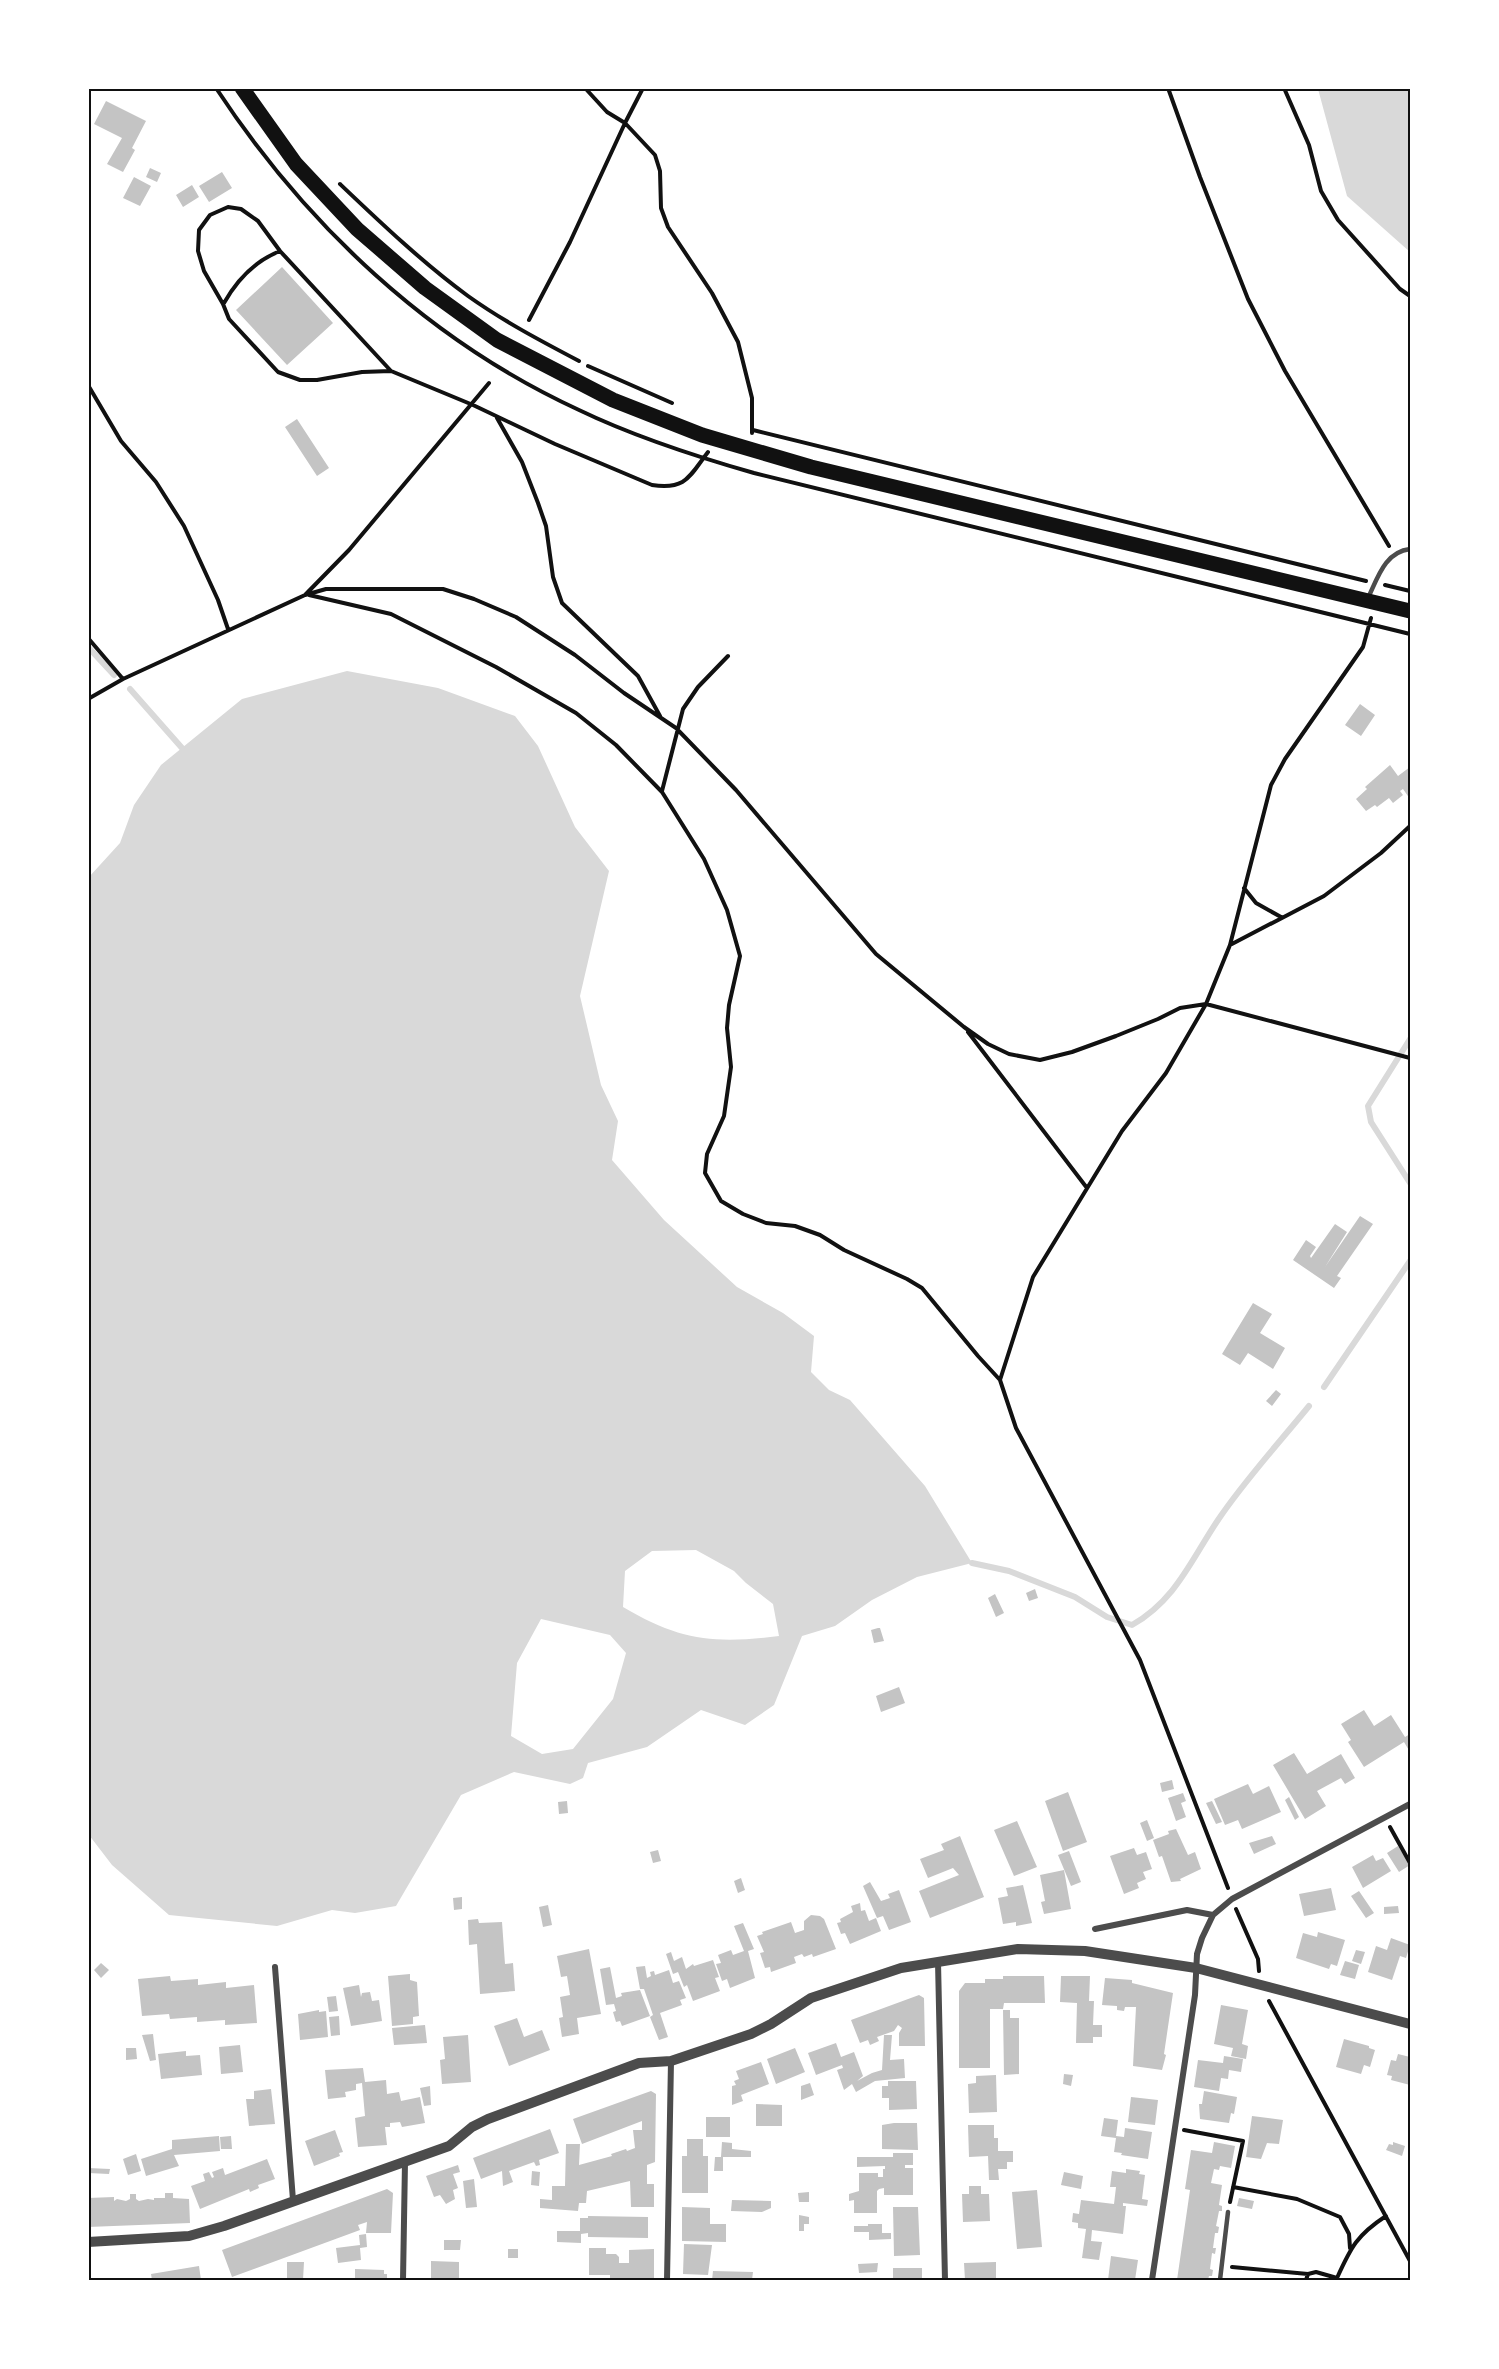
<svg xmlns="http://www.w3.org/2000/svg" width="1499" height="2369" font-family="'Source Sans 3',sans-serif">
  <style>
    .water { fill: #d9d9d9; fill-rule: evenodd }
    .lines { fill: none; stroke-linecap: round; stroke-linejoin: round }
    .stream { stroke: #d9d9d9; stroke-width: 6 }
    .building { fill: #c4c4c4 }
    .path { stroke: #111; stroke-width: 4 }
    .service { stroke: #4c4c4c; stroke-width: 4.5 }
    .minor { stroke: #4c4c4c; stroke-width: 6 }
    .tertiary { stroke: #4c4c4c; stroke-width: 10 }
    .primary { stroke: #111; stroke-width: 15 }
    .neatline { fill: none; stroke: #111; stroke-width: 2 }
  </style>
  <rect width="100%" height="100%" fill="#fff"/>
  <path class="water" d="M1318,89H1410V252L1347,196Z
    M347,671L438,688L515,716L538,746L575,827L609,871L580,996L601,1085L618,1121L612,1160L664,1220L737,1287L783,1313L814,1336L811,1372L829,1390L850,1400L925,1486L972,1563L917,1577L872,1600L835,1626L802,1636L774,1705L745,1725L701,1710L647,1747L588,1763L583,1778L570,1784L514,1772L461,1795L396,1906L355,1913L332,1910L277,1926L169,1915L112,1865L89,1835V877L120,843L134,805L161,765L242,699ZM696,1550L734,1571L746,1583L773,1604L779,1636C715,1644 680,1641 623,1607L625,1571L652,1551ZM541,1619L610,1635L626,1653L613,1699L573,1749L542,1754L511,1736L517,1663Z"/>
  <g class="lines">
    <path class="stream" d="M88,647L114,675
      M130,689L182,748
      M1410,1039L1368,1106L1371,1122L1410,1183
      M1324,1387L1410,1261
      M972,1563L1009,1571L1075,1597L1107,1617L1132,1625C1176,1600 1191,1560 1218,1520C1244,1481 1279,1443 1309,1406"/>
  </g>
  <path class="building" d="M106,101L146,121L132,148L135,150L123,172L107,164L122,138L94,124Z
    M150,168L161,173L157,182L146,177Z
    M222,172L232,188L209,202L199,186Z
    M134,177L151,186L140,206L123,198Z
    M192,185L199,197L183,207L176,195Z
    M282,267L333,323L287,365L236,310Z
    M297,419L329,468L317,476L285,427Z
    M1360,704L1375,715L1361,736L1345,725Z
    M1390,765L1398,776L1410,767V799L1403,789L1400,791L1403,795L1393,803L1389,798L1377,807L1375,805L1366,811L1356,799L1367,789L1365,787Z
    M1360,1216L1373,1224L1337,1276L1341,1278L1334,1288L1293,1260L1306,1240L1316,1247L1310,1256L1311,1258L1335,1224L1347,1232L1325,1267Z
    M1253,1303L1272,1314L1260,1333L1285,1348L1273,1369L1248,1353L1240,1365L1222,1354Z
    M1276,1390L1281,1394L1272,1406L1266,1401Z
    M1035,1589L1038,1598L1029,1601L1026,1593Z
    M995,1594L1004,1613L996,1617L988,1598Z
    M878,1628H880L884,1641L874,1643L871,1630Z
    M899,1687L905,1703L881,1712L876,1696Z
    M1364,1710L1374,1726L1391,1715L1405,1737L1410,1734V1752L1404,1742L1364,1767L1348,1742L1351,1740L1341,1724Z
    M1294,1753L1307,1774L1341,1754L1355,1778L1345,1784L1341,1778L1317,1791L1326,1806L1305,1819L1273,1765Z
    M1172,1780L1174,1789L1162,1792L1160,1783Z
    M1248,1784L1253,1794L1269,1786L1281,1812L1242,1829L1238,1820L1225,1825L1214,1799Z
    M1068,1792L1087,1842L1063,1851L1045,1801Z
    M1183,1793L1186,1801L1181,1803L1186,1817L1176,1821L1168,1798Z
    M1289,1797L1299,1817L1295,1820L1285,1800Z
    M567,1801L568,1813L559,1814L558,1802Z
    M1212,1801L1222,1822L1216,1824L1206,1803Z
    M1147,1820L1154,1838L1147,1841L1140,1823Z
    M1017,1821L1037,1867L1014,1876L994,1830Z
    M1176,1829L1188,1855L1195,1852L1201,1869L1180,1879L1181,1881L1171,1882L1162,1856L1159,1857L1153,1840L1169,1834L1168,1831Z
    M960,1836L984,1897L930,1918L919,1891L959,1875L953,1868L928,1878L920,1859L944,1850L941,1844Z
    M1272,1836L1276,1844L1254,1854L1249,1843Z
    M1398,1846L1410,1865L1399,1872L1387,1853Z
    M1134,1848L1137,1855L1146,1852L1152,1869L1143,1872L1146,1879L1137,1883L1139,1888L1124,1894L1110,1856Z
    M658,1850L661,1861L653,1863L650,1852Z
    M1069,1851L1081,1882L1071,1886L1058,1855Z
    M1373,1855L1376,1861L1383,1858L1391,1871L1363,1888L1352,1867Z
    M1064,1870L1071,1909L1044,1914L1041,1902L1045,1901L1040,1875Z
    M741,1878L745,1890L738,1893L734,1881Z
    M870,1882L881,1901L890,1898L888,1894L899,1890L911,1922L889,1930L883,1916L877,1918L863,1886Z
    M1023,1885L1032,1923L1016,1926V1922L1003,1924L998,1898L1008,1896L1006,1888Z
    M1331,1888L1336,1910L1304,1916L1299,1894Z
    M1359,1891L1374,1913L1366,1918L1351,1896Z
    M462,1897V1909L454,1910L453,1898Z
    M860,1903L861,1911L865,1910L869,1921L876,1918L881,1931L850,1944L845,1933L841,1934L837,1923L841,1922L840,1919L853,1912L851,1906Z
    M548,1905L552,1925L543,1927L539,1907Z
    M1398,1906L1399,1913L1384,1914V1907Z
    M811,1915L820,1916L824,1919L836,1949L813,1957L812,1954L804,1957L802,1954L794,1957L796,1963L771,1972L770,1967L765,1968L760,1953L764,1952L757,1936L763,1934L762,1932L791,1922L795,1933L804,1930V1921Z
    M478,1919L479,1923L502,1922L505,1964L513,1963L515,1991L480,1994L477,1944L469,1945L468,1920Z
    M743,1923L754,1949L748,1951L755,1978L730,1988L727,1979L722,1981L716,1964L721,1963L718,1955L731,1950L733,1955L744,1951L734,1926Z
    M1318,1932L1345,1940L1337,1966L1331,1964L1329,1969L1296,1958L1303,1933L1317,1937Z
    M1391,1938L1410,1945L1406,1958L1400,1956L1392,1980L1368,1972L1376,1946L1387,1950Z
    M589,1949L601,2014L577,2018L579,2034L562,2037L559,2018L563,2017L560,1997L570,1995L567,1976L561,1977L557,1956Z
    M1356,1950L1365,1952L1361,1964L1352,1961Z
    M671,1952L674,1961L682,1957L686,1969L693,1964L694,1966L713,1960L719,1977L715,1978L720,1991L693,2001L687,1985L684,1987L678,1972L673,1974L666,1954Z
    M1345,1961L1359,1965L1355,1979L1340,1975Z
    M101,1963L109,1970L101,1978L94,1970Z
    M645,1966L647,1978L651,1976L650,1972L654,1971L655,1975L669,1970L673,1983L679,1981L686,1998L680,2000L682,2005L660,2013L668,2037L659,2040L650,2017L653,2015L644,1989H640L636,1967Z
    M610,1967L616,1998L622,1996L621,1993L640,1990L650,2016L622,2026L620,2021L616,2022L613,2012L616,2011L614,2004L606,2005L600,1969Z
    M410,1974V1980L417,1982L419,2016L413,2017V2024L392,2026L388,1976Z
    M170,1976L171,1981L198,1979V1985L226,1982V1988L254,1985L257,2023L225,2025V2020L197,2022V2017L170,2019L169,2014L142,2016L138,1979Z
    M1003,1976H1044L1045,2003H1004L1003,2009H990V2068H959V1991L965,1983H985V1979H1003Z
    M1061,1976H1090L1089,2001H1094L1093,2025H1102V2037H1093V2043H1076L1077,2003L1060,2002Z
    M1105,1978L1132,1980V1983L1173,1993L1164,2054L1166,2055L1162,2070L1133,2066L1136,2007H1125L1124,2011L1117,2010V2006L1102,2005Z
    M359,1985L361,1997L362,1993L370,1992L372,2001L379,2000L382,2021L351,2026L343,1988Z
    M919,1995L924,1998L925,2046H899V2033L902,2028L898,2025L894,2031L877,2037L879,2041L870,2045L868,2040L860,2043L851,2020Z
    M336,1996L338,2011L329,2012L327,1997Z
    M1221,2005L1248,2010L1242,2044L1248,2046L1246,2059L1231,2056L1233,2048L1214,2044Z
    M319,2010V2012L326,2011L328,2037L300,2040L298,2014Z
    M1003,2010H1010V2018H1019V2074L1004,2075Z
    M339,2016L340,2035L331,2036L329,2017Z
    M517,2018L524,2037L542,2030L550,2050L509,2066L494,2026Z
    M425,2025L427,2043L394,2045L392,2028Z
    M153,2034L156,2060L150,2061L142,2035Z
    M468,2035L471,2082L442,2084L440,2060L445,2059L443,2037Z
    M884,2035H892L890,2060L904,2059L905,2078L875,2081L856,2092L852,2084L844,2090L837,2070L843,2068L842,2065L816,2075L808,2053L836,2043L841,2057L854,2052L863,2076L857,2081L872,2073L882,2070Z
    M1344,2039L1369,2046V2048L1375,2050L1370,2067L1364,2065L1361,2074L1336,2067Z
    M240,2045L243,2072L221,2074L219,2047Z
    M126,2048H136L137,2059L126,2060Z
    M795,2048L805,2072L776,2084L767,2059Z
    M186,2051V2056L200,2055L202,2075L161,2079L158,2054Z
    M1398,2054L1410,2057V2085L1391,2080L1392,2076L1387,2075L1391,2060L1396,2061Z
    M1224,2056L1243,2059L1241,2072L1229,2070L1228,2079L1221,2078L1219,2091L1194,2087L1198,2060L1223,2063Z
    M761,2062L769,2084L741,2095L743,2101L732,2105V2086L736,2085L734,2081L739,2079L736,2071Z
    M363,2068L365,2082L386,2080L387,2094L399,2092L401,2101L420,2097L425,2123L402,2127L400,2122L390,2123V2127H385L387,2145L358,2147L355,2118L365,2116L362,2083L356,2084V2090L345,2092L346,2097L328,2099L325,2070Z
    M1064,2074L1073,2075L1071,2086L1063,2084Z
    M996,2075L997,2112L969,2113L968,2084L976,2083V2076Z
    M888,2081H916L917,2109L889,2110V2098H882V2086H888Z
    M810,2083L814,2095L801,2100V2086Z
    M430,2086L431,2105L424,2106L420,2088Z
    M271,2089L275,2124L249,2126L246,2099H254V2091Z
    M651,2091L656,2094L655,2162L647,2165V2184H654V2207H631L630,2181L587,2191L586,2203H579L578,2211L540,2208V2199L552,2200V2186H565L566,2144H580L579,2165L612,2156L611,2154L626,2149L627,2151L635,2148L633,2130H642V2121L582,2144L573,2119Z
    M1204,2091L1237,2097L1234,2114L1231,2113L1229,2123L1200,2119L1199,2104H1202Z
    M1131,2097L1158,2100L1155,2125L1128,2122Z
    M756,2104L782,2105V2126H756Z
    M1252,2116L1283,2120L1279,2144L1267,2143L1261,2159L1246,2157Z
    M706,2117H730V2137H706Z
    M1104,2118L1118,2120L1116,2136L1124,2137L1125,2128L1152,2132L1148,2159L1121,2155L1122,2153L1114,2152L1116,2138L1101,2136Z
    M894,2123H917L918,2150L882,2149V2125Z
    M968,2125H994V2138H998V2151H1013V2162H1007V2169H998L999,2180H989L988,2156L969,2157Z
    M550,2129L559,2153L539,2160L540,2165L536,2166L534,2162L509,2171L513,2182L503,2186L502,2171L481,2179L473,2158Z
    M335,2130L343,2152L339,2153L340,2156L314,2166L305,2141Z
    M219,2136L220,2151L174,2155L179,2166L146,2176L141,2159L172,2149V2140Z
    M231,2136L232,2149H221L220,2137Z
    M687,2139H703V2156H708V2193H682V2156H687Z
    M722,2142L732,2143V2149L751,2151V2157H723V2171H714L715,2157H721Z
    M1214,2142L1235,2146L1231,2168L1220,2166L1219,2170L1214,2169L1211,2183L1222,2185L1219,2205L1222,2206V2211H1219L1216,2226L1219,2227L1218,2233H1215L1213,2248H1216L1215,2254L1212,2253L1210,2269L1213,2270L1212,2276H1209L1208,2280H1177L1190,2190L1185,2189L1191,2150L1212,2153Z
    M1393,2142L1405,2146L1402,2156L1386,2150L1389,2144L1393,2145Z
    M893,2153H913V2165H905V2168H913V2195H884V2188L879,2189L877,2191V2213H854V2200L849,2201V2194L859,2191V2173H878V2177H883V2169H885V2166L857,2167V2157H893Z
    M136,2154L141,2171L128,2175L123,2159Z
    M267,2159L275,2179L258,2185L259,2188L250,2192L249,2189L200,2209L191,2186L205,2181L203,2174L209,2172L212,2178L214,2177L212,2172L223,2168L225,2175Z
    M458,2165L460,2172L453,2174L458,2188L453,2190L455,2199L446,2204L440,2195L434,2197L426,2176Z
    M88,2168L110,2169L109,2174L88,2173Z
    M1126,2169L1140,2171L1139,2174L1145,2175L1142,2199L1148,2200L1147,2206L1123,2203V2206H1126L1123,2234L1092,2230L1091,2241L1102,2242L1099,2260L1082,2258L1086,2229L1078,2228V2223L1072,2222L1073,2213L1079,2214L1081,2200L1114,2204L1116,2187H1110L1112,2171L1126,2173Z
    M532,2171L540,2172L539,2186L531,2185Z
    M1064,2172L1083,2176L1081,2189L1061,2185Z
    M474,2179L477,2207L466,2208L463,2181Z
    M969,2186H981V2194H989L990,2221L963,2222L962,2194H969Z
    M387,2189L393,2193L391,2233H366L367,2222L358,2225L360,2230L232,2277L222,2250Z
    M1037,2190L1042,2247L1017,2249L1012,2192Z
    M809,2192V2202H799L798,2193Z
    M165,2193H173V2198L189,2199L190,2223L88,2227V2198L114,2197V2201L117,2199L126,2201L130,2199V2194H136V2199L139,2201L148,2199L154,2200V2198H165Z
    M1239,2198L1254,2201L1252,2209L1237,2206Z
    M732,2200L771,2201V2208L762,2212L731,2211Z
    M682,2207L710,2208V2224H726V2242L682,2241Z
    M893,2207H918L920,2255L894,2256Z
    M799,2215L809,2217V2224H804V2231H799Z
    M588,2216L648,2217V2238L588,2237V2233L581,2234V2243L557,2242V2231H580V2218H588Z
    M868,2224H882V2233H891V2239L869,2240V2232H854V2226H868Z
    M366,2234L367,2247L360,2248L361,2260L338,2263L336,2248L360,2245L359,2235Z
    M444,2240H461L460,2250H444Z
    M684,2244L712,2245L708,2275L683,2274Z
    M589,2248H606V2254H616L619,2257V2263H629V2250L654,2249V2280H629V2279H610V2275H589Z
    M508,2249H518V2258H508Z
    M1111,2256L1138,2260L1135,2280H1108Z
    M431,2261L459,2262V2280H431Z
    M287,2262H304L303,2280H287Z
    M996,2262V2280H965L964,2263Z
    M878,2263L877,2272L859,2273L858,2264Z
    M199,2266L201,2280H152L151,2274Z
    M893,2268H922V2280H893Z
    M355,2269L384,2270V2274H387V2280H355Z
    M713,2271L753,2272L752,2280H712Z"/>
  <g class="lines">
    <path class="path" d="M216,88C306,225 429,341 579,410C635,437 694,456 754,473L1410,634
      M585,88L607,112L625,123L655,155L660,171L661,208L668,227L712,293L738,342L752,398V433
      M1168,88L1200,177L1248,299L1285,371L1389,546
      M1284,88L1309,145L1321,191L1338,220L1400,289L1410,296
      M340,184C381,223 423,263 468,296C503,321 541,341 579,361
      M224,303C237,280 255,261 280,251
      M529,320L570,242L625,123L643,88
      M588,366L672,403
      M391,371L362,372L317,380H300L278,372L229,319L223,304L204,271L198,251L199,230L210,215L228,207L241,209L258,221L280,251L391,371L473,405L555,444L652,485C686,490 689,477 708,452
      M88,385L121,441L156,482L184,526L218,600L228,629
      M497,418L522,462L538,503L546,526L553,577L562,603L638,676L660,716
      M753,430L1366,581
      M1385,585L1410,591
      M305,595L326,589H443L474,599L516,617L575,655L624,693L676,728L736,790L876,954L964,1027L988,1044L1009,1054L1040,1060L1072,1052L1116,1036L1158,1019L1180,1008L1206,1004L1410,1058
      M309,595L391,614L496,667L576,713L616,745L662,792L704,859L727,910L740,956L729,1005L727,1028L731,1067L724,1116L707,1154L705,1173L721,1201L743,1214L766,1223L795,1226L820,1235L844,1250L907,1279L922,1288L978,1356L1000,1380
      M88,638L123,679
      M88,699L123,679L305,595L349,550L489,383
      M662,791L683,709L698,687L728,656
      M1244,888L1256,903L1281,917
      M1230,945L1324,896L1381,853L1410,826
      M968,1032L1087,1188
      M1390,1827L1410,1863
      M1228,1888L1140,1660L1016,1428L1000,1380L1033,1277L1122,1131L1166,1073L1206,1004L1230,945L1271,785L1285,759L1363,647L1371,618
      M1236,1909L1258,1959L1259,1971
      M1269,2001L1410,2261
      M1184,2130L1243,2141L1230,2202
      M1233,2187L1297,2199L1340,2217L1349,2234L1350,2248
      M1232,2267L1308,2274L1306,2280
      M1308,2274L1316,2272L1337,2278C1351,2247 1357,2235 1386,2216"/>
    <path class="service" d="M1368,598C1378,577 1385,552 1410,549
      M1220,2280L1228,2212"/>
    <path class="minor" d="M1095,1929L1187,1910L1213,1915
      M938,1962L945,2280
      M275,1967L293,2200
      M403,2280L405,2162
      M667,2280L671,2061
      M1152,2280L1195,1995L1197,1954L1202,1938L1213,1915L1232,1899L1410,1804"/>
    <path class="tertiary" d="M88,2242L189,2236L224,2226L449,2146L472,2127L488,2119L639,2063L671,2061L751,2034L771,2024L811,1998L901,1968L1018,1949L1085,1951L1196,1968L1410,2024"/>
    <path class="primary" d="M242,88L296,164L357,229L425,288L497,340L613,400L702,435L811,467L1410,611"/>
  </g>
  <rect width="1499" height="2369" fill="none" stroke="#ffffff" stroke-width="180"/>
  <rect x="90" y="90" width="1319" height="2189" class="neatline"/>
</svg>
